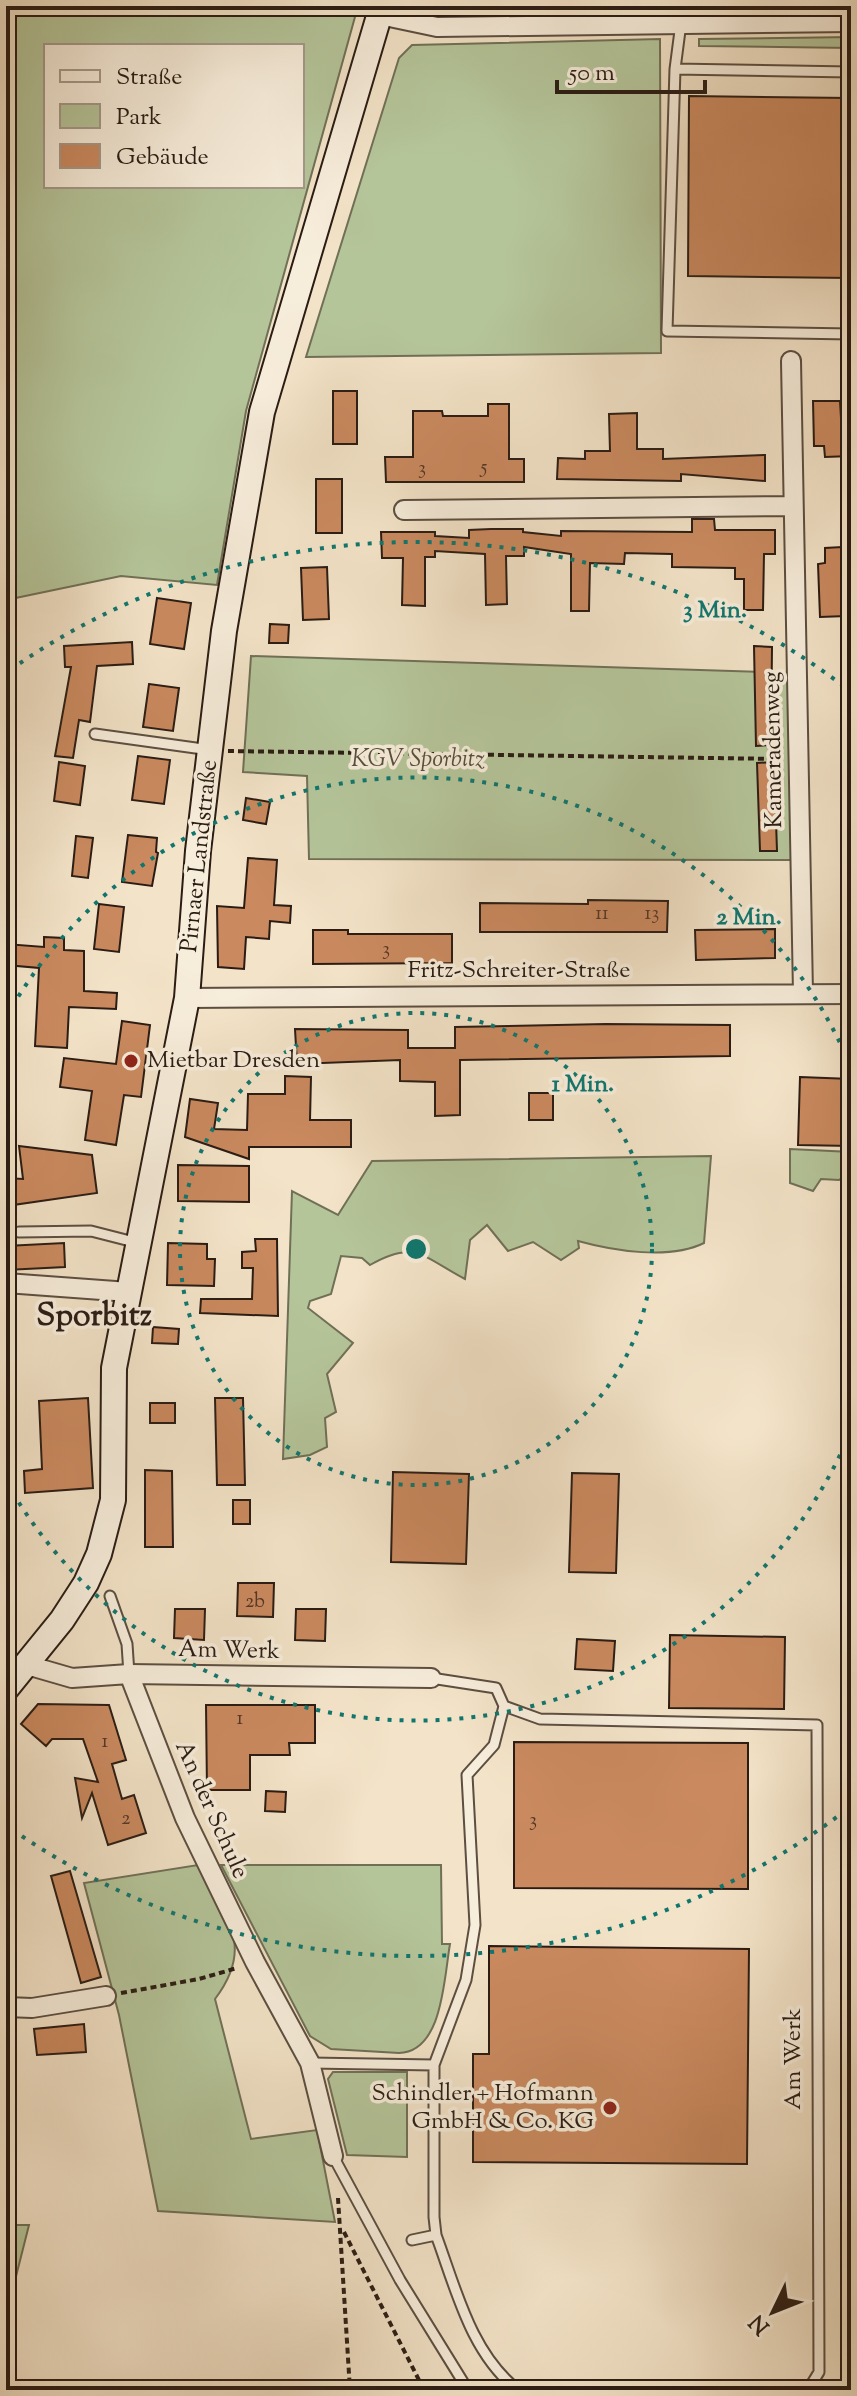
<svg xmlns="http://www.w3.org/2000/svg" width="857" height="2396" font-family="'Sorts Mill Goudy',serif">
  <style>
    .green { fill: #b5c59a; stroke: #707057; stroke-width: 2; fill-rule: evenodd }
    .building { fill: #ca895f; stroke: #2a1c14; stroke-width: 2 }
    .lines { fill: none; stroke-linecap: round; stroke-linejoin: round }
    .lane-casing { stroke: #5c4e41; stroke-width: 13 }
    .street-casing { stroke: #5c4e41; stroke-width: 22 }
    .secondary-casing { stroke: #2a1c14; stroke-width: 28 }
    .path { stroke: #2a1c14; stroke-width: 4; stroke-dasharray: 6 4; stroke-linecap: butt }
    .lane { stroke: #f7eddb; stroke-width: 9 }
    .street { stroke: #f7eddb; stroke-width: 18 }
    .secondary { stroke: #f7eddb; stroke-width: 24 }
    .ring { fill: none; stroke: #0f766e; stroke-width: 4; stroke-dasharray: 4 8 }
    .poi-dot { fill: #8f2418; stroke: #f7eddb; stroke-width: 3 }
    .labels { text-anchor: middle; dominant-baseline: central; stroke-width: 7; stroke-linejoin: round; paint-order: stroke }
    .number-label { font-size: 20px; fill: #523727 }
    .street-label { font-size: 24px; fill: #2a1c14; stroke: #f7eddb }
    .park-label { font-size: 24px; font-style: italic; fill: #544f3c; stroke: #f7eddb }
    .poi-label { font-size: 24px; fill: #2a1c14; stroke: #f7eddb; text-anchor: start }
    .district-label { font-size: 32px; font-weight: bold; fill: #2a1c14; stroke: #f7eddb }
    .centre { fill: #0f766e; stroke: #f7eddb; stroke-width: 4 }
    .ring-label { font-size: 24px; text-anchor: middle; font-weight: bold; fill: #0f766e; stroke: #f7eddb; stroke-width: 7; stroke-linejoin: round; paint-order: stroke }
  </style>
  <rect width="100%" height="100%" fill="#f3e3c8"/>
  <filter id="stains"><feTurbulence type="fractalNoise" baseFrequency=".0025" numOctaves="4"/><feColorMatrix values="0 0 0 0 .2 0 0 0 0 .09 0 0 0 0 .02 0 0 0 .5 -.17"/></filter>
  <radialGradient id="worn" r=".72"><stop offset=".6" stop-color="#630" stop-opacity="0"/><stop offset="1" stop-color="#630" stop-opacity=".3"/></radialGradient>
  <path class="green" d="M6,6H358L246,411L217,585L121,576L6,600ZM46,46H302V186H46Z
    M508,6H851V8L508,14Z
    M851,37V48L699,46V39Z
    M660,39L661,353L306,357L399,58L412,45Z
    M251,656L793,673L795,860L309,859L307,776L243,772Z
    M790,1149L851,1152V1171L839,1180L821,1179L813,1191L790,1183Z
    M711,1156L704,1243C670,1260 614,1251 578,1241L579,1248L561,1260L533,1242L508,1251L487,1225L470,1240L465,1279C423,1257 415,1239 370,1265L362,1258L341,1256L331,1294L310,1301L308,1308L353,1343L327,1374L336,1412L325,1418L327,1447L310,1455L283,1459L292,1191L338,1215L372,1161Z
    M198,1865C225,1917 256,1945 215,1999L251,2139L317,2130L335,2222L158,2211L119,2015L84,1883Z
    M221,1865H441L442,1944H450C444,1977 443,2052 399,2053L331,2049L310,2036Z
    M333,2072H407V2157L347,2155L328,2079Z
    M6,2225H29L6,2316Z"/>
  <path class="building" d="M689,96L851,98V278L688,276Z
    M333,391H357V444H333Z
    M813,401H840L841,418L851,417V456L825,457L824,446H814Z
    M488,404H509V459H524V482H386L385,457H413V411H442L443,416H488Z
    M637,413V449H663V459L765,455V481L681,474V481L557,479L558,458L585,459V451H610L609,414Z
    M316,479H342V533H316Z
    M692,519H714L715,530H775V554H764L763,610H744V579H735V568L672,567V554L625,553L624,564L590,563L589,611H571V554L524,547V556H506L507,604L486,605L485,554L435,551V557H425V606L402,605L403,558H382L381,532H435V536L469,538V530L491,529H523V532L561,536V531L692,532Z
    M842,547L846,616L820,617L818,564L825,563V548Z
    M327,567L329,619L303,620L301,568Z
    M157,598L191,603L184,649L150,644Z
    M270,624L289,625L288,643H269Z
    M132,642L133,664L97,666L90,722L79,720L73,758L55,756L71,667H65L64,646Z
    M754,646L772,647L771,745L756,746Z
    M149,684L179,688L173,731L143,727Z
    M138,756L170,760L164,804L132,800Z
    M59,762L85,766L80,805L54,801Z
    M774,762L777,851H760L757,763Z
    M246,798L270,802L266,824L243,820Z
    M128,835L157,838L156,852L158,853L152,886L122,882Z
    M76,836L93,838L88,878L72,876Z
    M248,858L277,860L274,905L291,906L290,923L270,921L269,939L246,937L244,969L218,967L217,906L244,908Z
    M588,900L668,901L667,932H480V903L588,904Z
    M99,904L124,907L119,952L94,949Z
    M775,929V958L696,960L695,930Z
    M313,930H348V934H452V963L313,964Z
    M44,937L64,938V950L84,951V991L117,993L116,1009L69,1007L67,1048L35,1046L39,968L6,965V944L44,947Z
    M122,1021L150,1025L141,1097L124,1095L116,1145L85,1140L92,1091L60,1087L64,1058L116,1064Z
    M606,1024L730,1025V1056L460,1060V1115L435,1116V1082L400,1081V1060L297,1064L295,1029L408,1030V1048H455V1027Z
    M285,1076L311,1077L310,1120H351V1147H249V1159L185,1137L190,1099L218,1103L214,1129L247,1130L248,1094H285Z
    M800,1077L851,1079V1146L798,1145Z
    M529,1093H553V1120H529Z
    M19,1146L92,1155L97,1193L6,1206V1178L23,1179Z
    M178,1165L249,1166V1202L178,1201Z
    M255,1239H277L278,1316L200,1313L201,1299H252L253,1268H242V1252L256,1251Z
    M64,1243L65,1267L6,1270V1246Z
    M168,1243L207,1244V1259H215L214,1286L167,1285Z
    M153,1327L179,1329L178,1344L152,1343Z
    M88,1398L93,1488L25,1493L24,1471L42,1469L39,1401Z
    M215,1398H243L245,1485H217Z
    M150,1403H175V1423H150Z
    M145,1470L172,1471L173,1547H145Z
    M393,1472L469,1474L466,1564L391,1562Z
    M572,1473L619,1474L616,1573L569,1572Z
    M233,1500H250V1524H233Z
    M238,1583H274L273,1617L237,1616Z
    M175,1609H205L204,1640L174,1638Z
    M296,1609H326L325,1641L295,1640Z
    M670,1635L785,1637L784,1709L669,1708Z
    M577,1639L615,1641L613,1671L575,1669Z
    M38,1704L109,1705L126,1760L112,1764L122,1799L134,1795L146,1833L108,1845L92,1793L82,1818L75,1778L98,1782L83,1739H52L46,1746L21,1724Z
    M206,1705H315V1743H289L290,1755H250V1790H207Z
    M514,1742L748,1743V1889L514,1888Z
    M266,1791L286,1792L285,1812L265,1811Z
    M70,1871L101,1977L81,1983L51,1876Z
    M489,1946L749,1949L747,2164L473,2162V2054H489Z
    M84,2024L86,2052L37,2055L34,2029Z"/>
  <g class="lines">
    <g class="lane-casing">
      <path id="lane" d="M681,23L675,69L667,331L851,334
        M675,69L851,72
        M95,734L210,750
        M19,1232L91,1231L138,1243
        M110,1596L127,1644L129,1674
        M431,1678L496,1688L504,1706L540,1719L817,1725L819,2372L808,2390
        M504,1706L494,1745L467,1775L475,1925L466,1980L434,2065V2217L436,2235C456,2289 471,2354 518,2390
        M310,2063L434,2065
        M333,2156L400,2280L468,2390
        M412,2240L436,2235"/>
    </g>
    <g class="street-casing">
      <path id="street" d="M380,15L437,27L851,22
        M791,361L803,993
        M404,510L792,506
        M187,998L851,994
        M6,1283L129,1292
        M27,1665L72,1678L129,1674L431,1678
        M129,1674L185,1818L255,1962L310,2063L333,2156
        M6,2007L32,2008L106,1996"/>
    </g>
    <g class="secondary-casing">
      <path id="secondary" d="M6,1689L62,1620L86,1583L99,1554L113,1500L114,1368L187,998L198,851L224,631L262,412L382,6"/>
    </g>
    <path class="path" d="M228,751L780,759
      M121,1993L199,1979L237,1968
      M338,2198L350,2390
      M344,2232L424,2390"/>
    <use href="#lane" class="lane"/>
    <use href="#street" class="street"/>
    <use href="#secondary" class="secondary"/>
  </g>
  <g class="ring">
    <circle cx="416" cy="1249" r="236"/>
    <path d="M850 1433A471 471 0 0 1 6 1481M6 1017A471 471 0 0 1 850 1065"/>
    <path d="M846 1810A707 707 0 0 1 10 1828M10 670A707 707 0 0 1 846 688"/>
  </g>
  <g class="poi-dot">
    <circle cx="131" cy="1061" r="8"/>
    <circle cx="610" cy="2108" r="8"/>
  </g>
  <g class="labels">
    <g class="number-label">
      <text x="484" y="468">5</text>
      <text x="422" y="469">3</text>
      <text x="602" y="914">11</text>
      <text x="652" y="914">13</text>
      <text x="386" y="950">3</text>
      <text x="255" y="1602">2b</text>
      <text x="240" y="1719">1</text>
      <text x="105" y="1742">1</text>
      <text x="126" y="1819">2</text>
      <text x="533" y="1821">3</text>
    </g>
    <g class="street-label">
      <text transform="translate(774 750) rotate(-91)">Kameradenweg</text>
      <text transform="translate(200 856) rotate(-84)">Pirnaer Landstraße</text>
      <text x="519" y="971">Fritz-Schreiter-Straße</text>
      <text transform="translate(229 1651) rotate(1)">Am Werk</text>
      <text transform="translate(211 1810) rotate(66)">An der Schule</text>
      <text transform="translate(794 2059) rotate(-90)">Am Werk</text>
    </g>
    <g class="park-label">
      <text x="418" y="760">KGV Sporbitz</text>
    </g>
    <g class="poi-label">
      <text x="147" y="1061">Mietbar Dresden</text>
      <text x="594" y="2094" text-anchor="end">Schindler + Hofmann<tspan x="594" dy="28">GmbH &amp; Co. KG</tspan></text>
    </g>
    <g class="district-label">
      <text x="94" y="1317">Sporbitz</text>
    </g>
  </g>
  <circle cx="416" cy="1249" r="12" class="centre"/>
  <g class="ring-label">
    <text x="715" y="617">3 Min.</text>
    <text x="749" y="924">2 Min.</text>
    <text x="583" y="1091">1 Min.</text>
  </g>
  <rect width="857" height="2396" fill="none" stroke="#f3e3c8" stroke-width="32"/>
  <rect x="8" y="8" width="841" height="2380" fill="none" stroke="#2a1c14" stroke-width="4"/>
  <rect x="16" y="16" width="825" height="2364" fill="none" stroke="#2a1c14" stroke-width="2"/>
  <rect x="44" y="44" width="260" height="144" fill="#f7eddb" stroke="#a5998b" stroke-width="2"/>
  <rect x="60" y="70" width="40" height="12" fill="#f7eddb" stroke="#a5998b" stroke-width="2"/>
  <text x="116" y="84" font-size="24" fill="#2a1c14">Straße</text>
  <rect x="60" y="104" width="40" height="24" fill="#b5c59a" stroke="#a5998b" stroke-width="2"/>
  <text x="116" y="124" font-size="24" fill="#2a1c14">Park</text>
  <rect x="60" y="144" width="40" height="24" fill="#ca895f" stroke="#a5998b" stroke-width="2"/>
  <text x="116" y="164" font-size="24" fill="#2a1c14">Gebäude</text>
  <g transform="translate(773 2312) rotate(227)" stroke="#f7eddb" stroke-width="6" paint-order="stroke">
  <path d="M0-6L14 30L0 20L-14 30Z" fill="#2a1c14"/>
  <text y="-12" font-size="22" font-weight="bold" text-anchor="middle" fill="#2a1c14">N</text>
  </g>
  <path d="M557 80v12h148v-12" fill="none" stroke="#2a1c14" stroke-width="4"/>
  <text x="569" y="80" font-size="24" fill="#2a1c14" stroke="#f7eddb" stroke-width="6" paint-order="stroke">50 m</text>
  <rect width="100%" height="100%" filter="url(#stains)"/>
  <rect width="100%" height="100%" fill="url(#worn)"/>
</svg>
